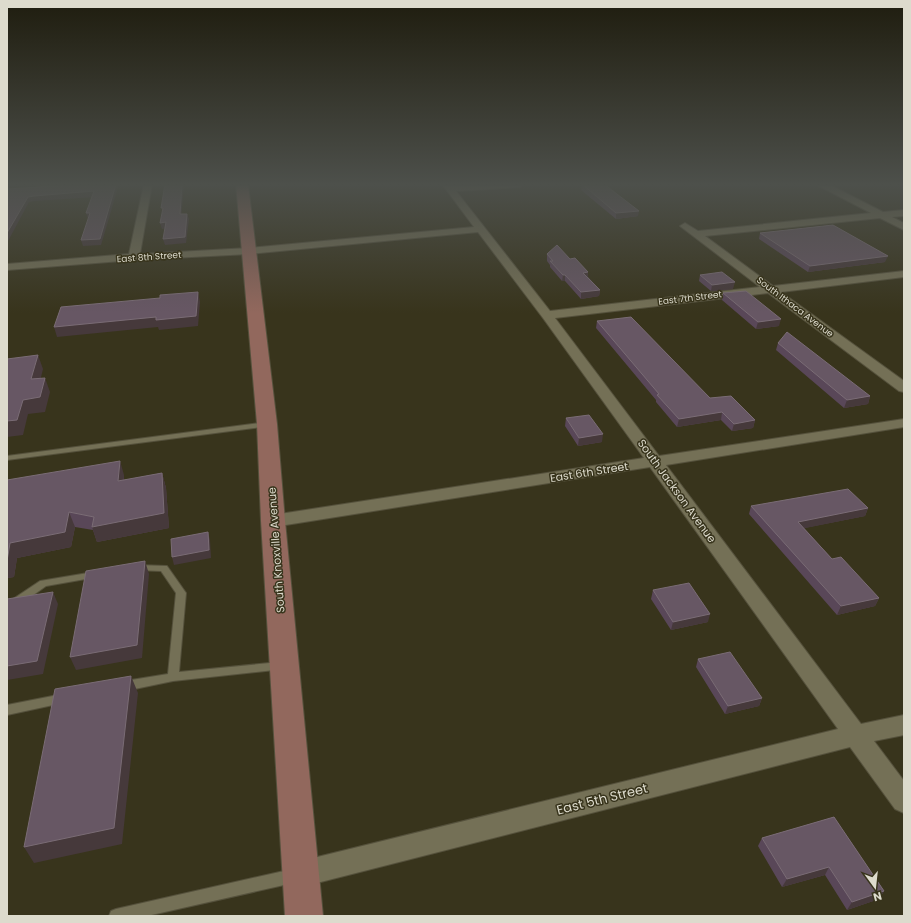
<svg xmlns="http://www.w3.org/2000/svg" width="911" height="923" font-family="Poppins,sans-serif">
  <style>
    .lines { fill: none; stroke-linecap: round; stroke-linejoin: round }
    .service-casing { stroke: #55513c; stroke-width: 2 }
    .minor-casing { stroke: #55513c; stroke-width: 2 }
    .secondary-casing { stroke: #55513c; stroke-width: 2 }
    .service { fill: #747056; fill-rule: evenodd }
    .minor { fill: #747056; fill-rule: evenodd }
    .secondary { fill: #92685d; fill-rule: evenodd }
    .wall { fill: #594758 }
    .shaded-wall { fill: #46393b }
    .building { fill: #675764; stroke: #7a6c75 }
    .labels { text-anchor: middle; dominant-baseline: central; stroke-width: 3; stroke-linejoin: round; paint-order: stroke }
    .far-street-label { font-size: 9px; fill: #dddbcd; stroke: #38341c }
    .street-label { font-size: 11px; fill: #dddbcd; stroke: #38341c }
    .near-street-label { font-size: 13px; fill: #dddbcd; stroke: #38341c }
  </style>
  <rect width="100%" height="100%" fill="#38341c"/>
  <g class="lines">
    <g class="service-casing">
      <path id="service" d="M267,422H270L271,424L270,426L7,460V456Z
        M137,565L167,566L186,593L179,672L280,662L284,663L285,666L284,669L173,681L125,691L121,689L120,686L121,683L125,681L168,674L176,593L161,571L134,570L132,568L134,566Z
        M94,572L97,573L99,575L97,577L46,586L11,611L7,612V603L40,581Z
        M63,694L67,696L69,699L67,702L7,715V705Z
        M293,869L298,871L300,876L298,881L293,883L147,916H109L111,911L116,909Z"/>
    </g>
    <g class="minor-casing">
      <path id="minor" d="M144,184H152L140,254L249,248L474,227L442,184H450L452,186L488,184H524L520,187L456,191L550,311L760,287L680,226L685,223L698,231L871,213L819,186L818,184H828L883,212L904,210V216L892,217L904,223V230L880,218L705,236L773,286L904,271V277L781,292L904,381V392L899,391L768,293L555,318L659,456L904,419V427L666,465L861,724L904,715V735L874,741L904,781V813L895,809L850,747L301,887L291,884L288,874L291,864L301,861L838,729L650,467L273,527L267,525L264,521L267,517L273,515L644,458L543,318L478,232L249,254L134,260L7,270V264L129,254Z"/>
    </g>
    <g class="secondary-casing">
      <path id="secondary" d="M236,184H248L277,424L285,521L323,916H285L261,521L257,424Z"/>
    </g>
    <use href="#service" class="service"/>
    <use href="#minor" class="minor"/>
    <use href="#secondary" class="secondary"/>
  </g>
  <path class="wall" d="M7,184H40L7,186Z
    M582,184L638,216L616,219L581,190Z
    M760,233L885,262L808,272L759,239Z
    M547,254L570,259L588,272V277L600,290L599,296L581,299L565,281H562L550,267V265L547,261Z
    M700,275L733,289L711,291L699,281Z
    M723,293L779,326L756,329L722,300Z
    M597,321L710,398L755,420L753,428L732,431L721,420L677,427L656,402V400L596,328Z
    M778,343L870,396L868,404L844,408L776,350Z
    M566,418L602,442L578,446L565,426Z
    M162,473L166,488L169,528L97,542L93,530L75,527L71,547L17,558L14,577L7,578V480L124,475V480Z
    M751,506L868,508L865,516L804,528L832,559L879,598L875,606L837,615L749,514Z
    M653,590L708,622L671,630L651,599Z
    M698,659L762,698L759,706L725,714L696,667Z
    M834,817L884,891L879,899L847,910L825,875L782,887L758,846L762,838Z"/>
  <path class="shaded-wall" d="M116,184H119L101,245L83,246L81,240Z
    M182,184H184L181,220L180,214Z
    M94,191L95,197L35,201L29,202L7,243V233L28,197L34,196Z
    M639,211L638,216L616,219V213Z
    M86,213H90L88,219Z
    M187,214L189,219L186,243L165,245L163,239Z
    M166,222L167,228L162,229L160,223Z
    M888,256L885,262L808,272L810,266Z
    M588,272V278L583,273Z
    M563,275H565V281H562Z
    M735,282L733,289L711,291L712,285Z
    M600,290L599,296L581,299V292Z
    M198,292L200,302L198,326L159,330L158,327L57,337L54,327Z
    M781,319L779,326L756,329L758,322Z
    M38,355L43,369L37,394L31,379Z
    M45,378L50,392L45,412L28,414L23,435L7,437V421L23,400Z
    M870,396L868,404L844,408L847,400Z
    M722,412L721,420L677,427L679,419Z
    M755,420L753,428L732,431L734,424Z
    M603,434L602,442L578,446L579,438Z
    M120,461L124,475L123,496L118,481Z
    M162,473L166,488L169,528L97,542L92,527Z
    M868,508L865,516L796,530L798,522Z
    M69,512L75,527L71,547L17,558L14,577L7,578V561L10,543Z
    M208,532L210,540L211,558L174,565L172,557Z
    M145,561L149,574L142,658L76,670L70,657Z
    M53,592L58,604L43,674L7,680V666Z
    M879,598L875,606L837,615L841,606Z
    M710,614L708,622L671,630L673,622Z
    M131,676L138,693L122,844L34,863L24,847Z
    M762,698L759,706L725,714L728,706Z
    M829,867L825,875L782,887L787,879Z
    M884,891L879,899L847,910L852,902Z"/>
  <path class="building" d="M86,184H116L100,239L81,240L90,213H86L94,191L34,196L28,197L7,233V189Z
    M165,184H182L180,214H187L185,237L163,239L166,222L160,223L163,208H161Z
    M582,184H604L639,211L616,213Z
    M833,225L888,256L810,266L760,233Z
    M557,245L570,259L575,258L588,272L583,273L600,290L581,292L565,275H563L550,261H553L547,254Z
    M722,272L735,282L712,285L700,275Z
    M746,291L781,319L758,322L723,293Z
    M198,292L196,316L156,320V317L54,327L61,307L160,298V295Z
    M631,317L710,398L731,396L755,420L734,424L722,412L679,419L657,395L659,394L597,321Z
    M787,332L870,396L847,400L778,343Z
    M38,355L31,379L45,378L40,397L23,400L17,420L7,421V359Z
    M589,415L603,434L579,438L566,418Z
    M120,461L118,481L162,473L164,513L92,527L94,517L69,512L65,532L10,543L7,561V480Z
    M848,489L868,508L798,522L832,559L841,557L879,598L841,606L751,506Z
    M208,532L209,550L172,557L171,539Z
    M145,561L137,645L70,657L86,571Z
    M689,583L710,614L673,622L653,590Z
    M53,592L37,661L7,666V599Z
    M730,652L762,698L728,706L698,659Z
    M131,676L114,828L24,847L55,689Z
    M834,817L884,891L852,902L829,867L787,879L762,838Z"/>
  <linearGradient id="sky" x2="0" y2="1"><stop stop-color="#1f1d0f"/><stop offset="0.59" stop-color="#4d504b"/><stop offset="1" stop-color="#4d504b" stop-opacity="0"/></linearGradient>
  <rect width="911" height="313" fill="url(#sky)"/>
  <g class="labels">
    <g class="far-street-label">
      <text transform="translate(149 257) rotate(-4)">East 8th Street</text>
      <text transform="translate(690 298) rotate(-7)">East 7th Street</text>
      <text transform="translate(795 307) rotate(37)">South Ithaca Avenue</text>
    </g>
    <g class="street-label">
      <text transform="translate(589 472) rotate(-9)">East 6th Street</text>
      <text transform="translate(677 491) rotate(54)">South Jackson Avenue</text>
      <text transform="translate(276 550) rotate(-94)">South Knoxville Avenue</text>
    </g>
    <g class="near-street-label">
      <text transform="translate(602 799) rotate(-14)">East 5th Street</text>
    </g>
  </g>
  <rect width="911" height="923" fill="none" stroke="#dddbcd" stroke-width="16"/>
  <g transform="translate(875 887) rotate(165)" stroke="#38341c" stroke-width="3" paint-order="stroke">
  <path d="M0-3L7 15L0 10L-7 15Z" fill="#dddbcd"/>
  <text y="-6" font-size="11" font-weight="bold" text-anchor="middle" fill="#dddbcd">N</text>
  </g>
</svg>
